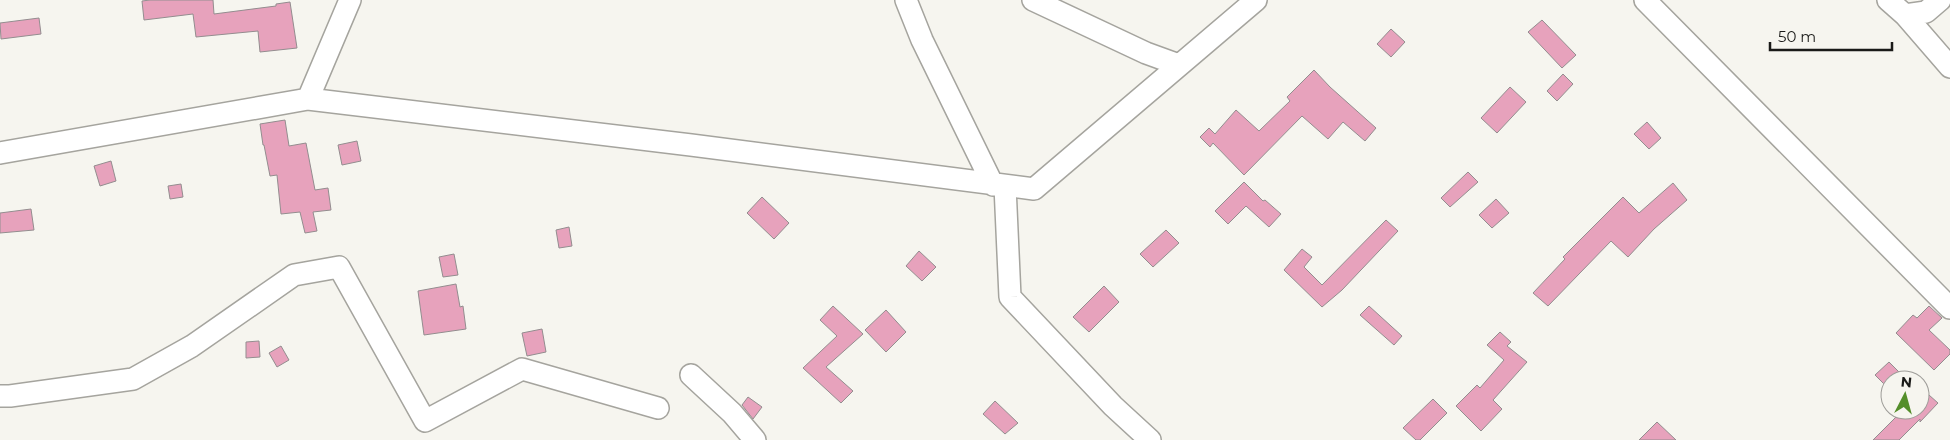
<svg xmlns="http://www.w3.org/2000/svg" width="1950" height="440" font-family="Montserrat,sans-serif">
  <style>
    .building { fill: #e7a2bc; stroke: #938d8f }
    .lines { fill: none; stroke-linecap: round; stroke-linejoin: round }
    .minor-casing { stroke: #a5a49e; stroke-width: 24 }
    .minor { stroke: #fff; stroke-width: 21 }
  </style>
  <rect width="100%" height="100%" fill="#f6f5ef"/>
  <path class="building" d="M150,0H213L214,14L276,6V4L290,2L297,48L260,52L258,31L196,37L193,14L144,20L142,1Z
    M39,18L41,34L1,39L0,23Z
    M1542,20L1576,55L1562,68L1528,32Z
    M1391,29L1405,42L1391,57L1377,44Z
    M1314,70L1330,87L1376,128L1365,141L1343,122L1328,139L1302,116L1244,175L1213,143L1210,147L1200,137L1209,128L1215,134L1236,110L1259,131L1290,101L1287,97Z
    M1563,74L1573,84L1557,101L1547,91Z
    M1510,87L1526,102L1497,133L1481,118Z
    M285,120L289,146L306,143L315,190L328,188L331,210L313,212L317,231L305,233L300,212L281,214L277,175L270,176L264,145H263L260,124Z
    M1647,122L1661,138L1649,149L1634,134Z
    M357,141L361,161L342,165L338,145Z
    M111,161L116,181L100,186L94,166Z
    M1468,172L1478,182L1450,207L1441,198Z
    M1244,182L1263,201L1265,200L1281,214L1269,227L1246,206L1228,224L1215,211Z
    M1673,183L1687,200L1654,229L1628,257L1611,241L1548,306L1533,293L1565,259L1563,257L1623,197L1639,213Z
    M181,184L183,197L170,199L168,186Z
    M762,197L789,223L774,239L747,213Z
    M1496,199L1509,213L1492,228L1479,215Z
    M31,209L34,230L0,233V213Z
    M1386,220L1398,231L1342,290L1322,307L1284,270L1302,249L1312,257L1304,267L1322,285Z
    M569,227L572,246L559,248L556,230Z
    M1166,230L1179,243L1153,267L1140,254Z
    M919,251L936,267L922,281L906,266Z
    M454,254L458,275L443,277L439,257Z
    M456,284L460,307L463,306L466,329L424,335L418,291Z
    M1104,286L1119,302L1089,332L1073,317Z
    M833,306L863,334L826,367L853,391L841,403L803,368L837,336L820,320Z
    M1369,306L1402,336L1394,345L1360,315Z
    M1929,306L1942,318L1929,330L1950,350V354L1934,370L1896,333L1913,315L1917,318Z
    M886,310L906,332L886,352L865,330Z
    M542,329L546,352L527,356L522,333Z
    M1500,332L1511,342L1507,346L1527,362L1493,400L1502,409L1481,431L1456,406L1477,385L1480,388L1504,360L1487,345Z
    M259,341L260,357L246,358V342Z
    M281,346L289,360L277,367L269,353Z
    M1889,362L1899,372L1885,385L1875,375Z
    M1920,387L1938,403L1920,422V419L1899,440H1873L1903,410H1920Z
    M748,397L762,407L753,419L742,405Z
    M1433,399L1447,413L1420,440H1416L1403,428Z
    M995,401L1018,423L1005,434L983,414Z
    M1657,422L1676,440H1639Z"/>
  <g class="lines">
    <g class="minor-casing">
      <path id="minor" d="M906,0L922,40L993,185
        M1033,0L1146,53L1179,65
        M1645,0L1950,308
        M1888,0L1905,15L1950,67
        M1905,15L1926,12L1940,0
        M308,99L350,0
        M0,153L308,99L691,145L1034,189L1256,0
        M1005,186L1010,297L1113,406L1150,440
        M691,375L732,413L755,440
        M0,396H10L133,379L192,346L294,275L339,267L425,421L522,369L658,408"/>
    </g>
    <use href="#minor" class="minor"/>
  </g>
  <g transform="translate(1905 395) rotate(6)"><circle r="24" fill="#f6f5ef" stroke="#9e9d99"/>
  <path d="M0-4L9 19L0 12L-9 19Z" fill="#548e2a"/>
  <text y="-8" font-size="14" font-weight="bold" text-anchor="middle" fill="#1a1a18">N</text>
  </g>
  <path d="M1770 42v8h122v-8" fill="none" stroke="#1a1a18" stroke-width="2.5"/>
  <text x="1778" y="42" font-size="15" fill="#1a1a18" stroke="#f6f5ef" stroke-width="4" paint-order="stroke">50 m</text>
</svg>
